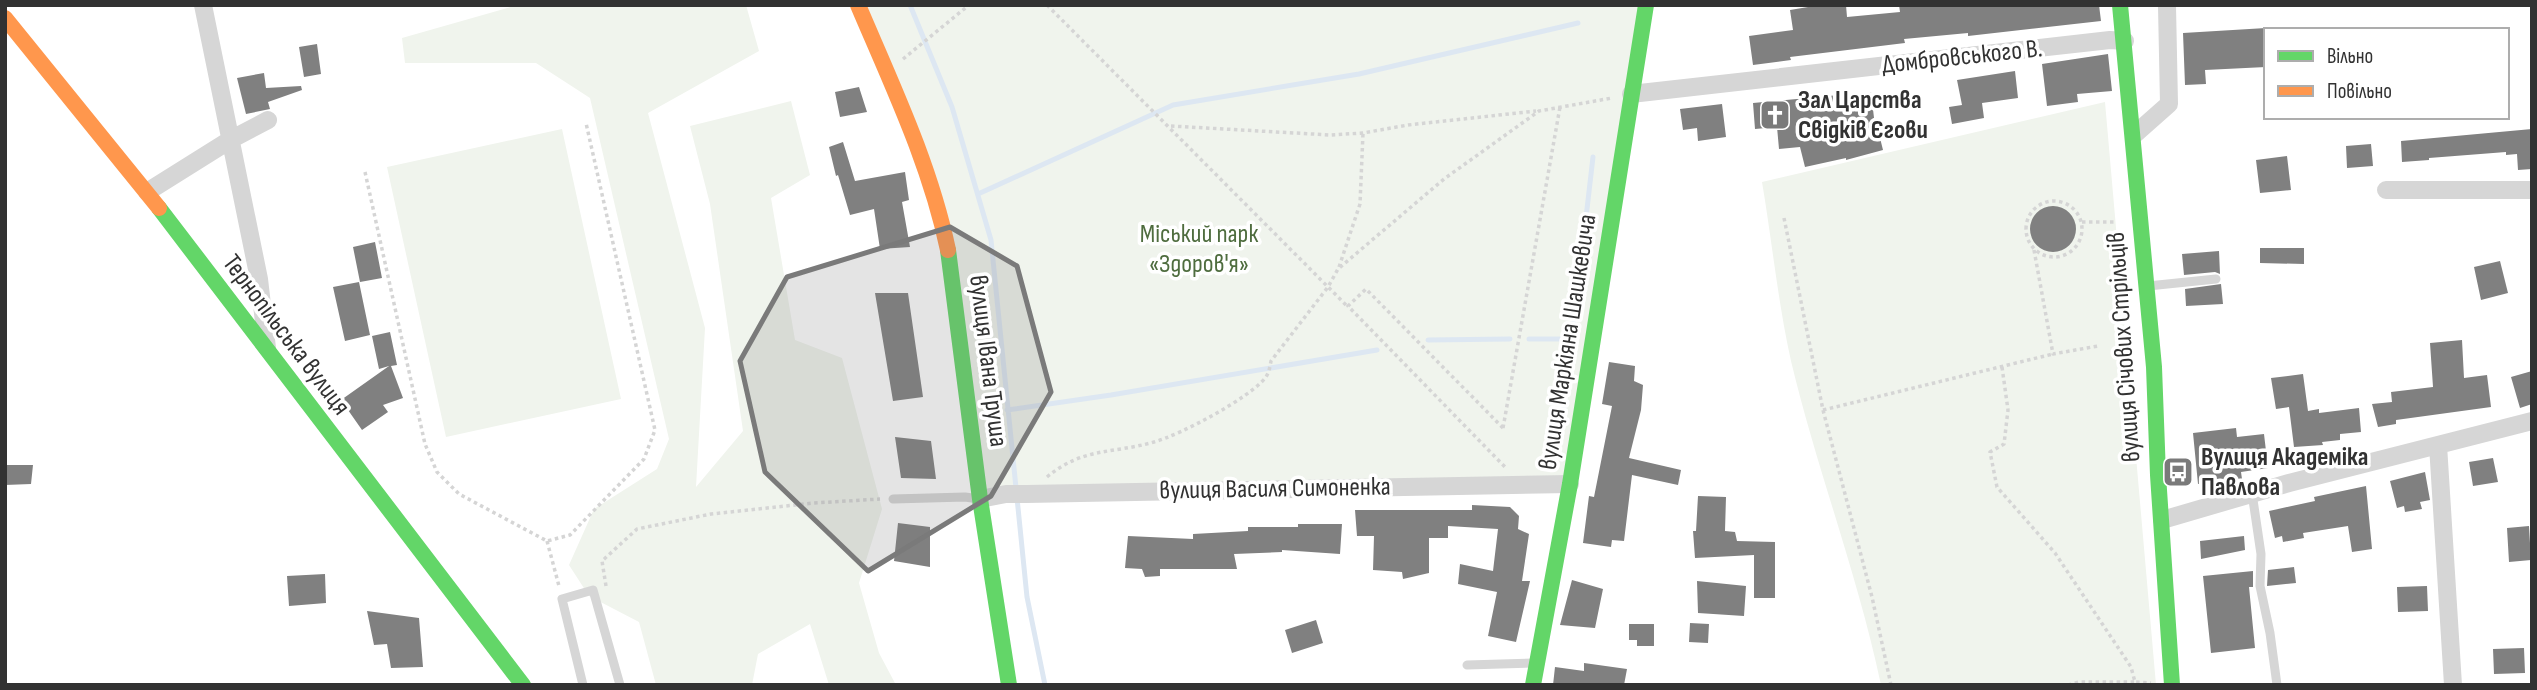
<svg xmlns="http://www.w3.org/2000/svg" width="2537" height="690" font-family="'Sofia Sans Condensed',sans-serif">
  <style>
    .green { fill: #f0f4ed }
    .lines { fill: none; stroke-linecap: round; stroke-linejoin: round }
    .stream { stroke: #dde7f2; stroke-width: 5 }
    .building { fill: #808080 }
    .path { stroke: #d5d5d5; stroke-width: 3.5; stroke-dasharray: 3.5 3.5; stroke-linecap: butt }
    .lane { stroke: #d6d6d6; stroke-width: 9 }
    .street { stroke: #d6d6d6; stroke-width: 18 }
    .fast { stroke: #63d668; stroke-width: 16 }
    .slow { stroke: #ff974d; stroke-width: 16 }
    .marked { fill: #7a7a7a; fill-opacity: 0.2; stroke: #7a7a7a; stroke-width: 5; stroke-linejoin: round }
    .labels { text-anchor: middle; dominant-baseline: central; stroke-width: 7; stroke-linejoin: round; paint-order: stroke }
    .street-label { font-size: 26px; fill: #323232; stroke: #fff }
    .poi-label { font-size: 26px; font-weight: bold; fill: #323232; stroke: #fff; text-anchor: start }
    .park-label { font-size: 26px; fill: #4f6d3f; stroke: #fff }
  </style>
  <rect width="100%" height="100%" fill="#fff"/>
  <path class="green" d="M518,5H746L759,51L648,113L705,328L696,487L743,431L710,204L690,126L791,101L810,175L771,198L795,340L842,358L882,509L859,583L879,653L896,685H829L810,624L758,654L752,685H656L639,622L589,596L569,565L594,509L657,469L669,439L590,98L536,63H405L402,38Z
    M858,5H1646L1570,484L980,499L950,261Z
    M2105,102L2156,685H1881C1858,575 1817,470 1791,361C1778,303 1772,241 1762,182Z
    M562,129L621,399L446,437L387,167Z"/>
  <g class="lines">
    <path class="stream" d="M910,5L952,107L991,240L1027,597L1045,685
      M978,194L1173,105L1359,74L1578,23
      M1529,339H1571
      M1428,340L1510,339
      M1007,410L1111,395L1377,350
      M1563,417L1593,157"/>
  </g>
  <path class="building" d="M1820,5H1846L1847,17L1900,12L1899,5H2099L2101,21L1968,36V33L1904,39L1905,43L1790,57L1791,60L1753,65L1749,36L1793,30L1790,10Z
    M2266,28V67L2205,70L2206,84L2185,85L2183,33Z
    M317,44L321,74L304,77L299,47Z
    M2108,54L2112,91L2077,94L2078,102L2047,106L2042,64Z
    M2015,71L2018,98L1982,103L1984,118L1952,124L1949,107L1962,105L1957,80Z
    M264,73L266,88L301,86L302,90L268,102L270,109L246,114L237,78Z
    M859,87L867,112L840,117L835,92Z
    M1871,92L1876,135L1879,134L1883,150L1846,160V158L1805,167L1800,147L1779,149L1777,127L1755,129L1753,103Z
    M1722,104L1726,137L1698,141L1697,128L1683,130L1680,109Z
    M2532,129V169L2518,170L2517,154L2506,155V152L2429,158V160L2402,162L2401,141Z
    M843,142L855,181L905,172L909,200L902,202L910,247L880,249L874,209L850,215L838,175L836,176L829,147Z
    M2371,144L2373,166L2347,168L2346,146Z
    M2287,156L2291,190L2260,193L2256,160Z
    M2030 229a23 23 0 1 1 46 0a23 23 0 1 1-46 0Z
    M375,242L382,278L360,282L353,247Z
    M2260,248H2304V264L2260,263Z
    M2219,251L2220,274L2215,272L2184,275L2182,254Z
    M2500,261L2508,293L2481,300L2474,267Z
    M359,282L370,335L345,341L333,287Z
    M2221,284L2223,304L2186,306L2185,289Z
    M875,293H908L923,397L893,401Z
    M390,332L397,365L391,366L403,398L383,405L388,412L362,430L341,400L389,366L379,369L372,336Z
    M2462,340L2464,378L2487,375L2491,407L2396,420V424L2378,427L2372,404L2392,402L2391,392L2433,387L2430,343Z
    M1609,362L1635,366L1634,381L1643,385L1641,410L1629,458L1681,470L1678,485L1632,475L1624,541L1612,540L1611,547L1583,543L1589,496L1594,497L1612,406L1602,404Z
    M2532,371V404L2520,408L2511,377Z
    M2303,374L2308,411L2319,409V413L2359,408L2361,432L2340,434V440L2322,442L2323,445L2294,447L2289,407L2276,409L2271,378Z
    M2236,428L2237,437L2264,434L2268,468L2241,472L2242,479L2198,484L2193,433Z
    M895,437L931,441L936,479L901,478Z
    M2493,458L2498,482L2473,486L2469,462Z
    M5,465H33L31,484L5,485Z
    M2425,472L2430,500L2420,502L2422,509L2405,512L2404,506L2397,508L2390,481Z
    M2366,486L2372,549L2352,552L2348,526L2303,533L2304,538L2283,542L2282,536L2275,538L2269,511L2315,501L2314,497Z
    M1698,496L1726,497L1725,531L1735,532L1737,541L1775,542V598H1754V555L1695,558L1693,531H1696Z
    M1472,505L1510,507L1519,516L1518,529L1529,534L1522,581H1530L1516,642L1488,636L1497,592L1458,584L1460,564L1493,571L1498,529L1448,526V538H1429V573L1403,579L1402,572L1373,570L1374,536H1357L1355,510H1472Z
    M898,523L930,527V567L894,561Z
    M1298,524H1342L1340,554L1282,550V552L1234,554L1237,569H1160V576L1145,577L1142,569L1125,568L1128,536L1193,539V534L1248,531V527H1298Z
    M2529,526L2531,560L2509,562L2507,528Z
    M2244,536L2245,550L2201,559L2200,541Z
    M2294,567L2296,583L2267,586L2268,570Z
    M2253,571V587H2249L2255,648L2211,653L2203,576Z
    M325,574L326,603L289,606L287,576Z
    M1572,580L1603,589L1595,628L1560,625Z
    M1697,581L1746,586L1744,616L1698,613Z
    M2427,586L2428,611L2398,612L2397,587Z
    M367,611L419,618L423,667L391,668L387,644L374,645Z
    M1316,620L1323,643L1292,653L1285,630Z
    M1690,623L1709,624L1708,643L1689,642Z
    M1629,624H1654V646H1637V640H1629Z
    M2524,648L2525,673L2494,674L2493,649Z
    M1584,663L1627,669L1624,685H1553L1555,667L1584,671Z"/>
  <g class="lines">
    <path class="path" d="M1047,5L1347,306
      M903,59L969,5
      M1171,126L1330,135L1363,133L1408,125L1536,111
      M365,172L425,444L437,472L459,494L547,541L570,535L644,459L655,430L586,123
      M2026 229a28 28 0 1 1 56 0a28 28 0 1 1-56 0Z
      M1784,218L1823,410L1872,597L1891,685
      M2082,222H2115
      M2034,250L2053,354L2098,346
      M1339,267L1360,204L1363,133
      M2002,367L2008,410L2004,444L1990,452L1997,487L2055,553L2131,667L2135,682L2151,683
      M1823,410L2053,354
      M1503,428L1366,289L1348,306L1505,467
      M1503,428L1560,107
      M1047,477C1083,447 1112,454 1154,442C1180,435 1250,398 1266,377C1269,372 1270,367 1271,361L1328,287L1338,269L1444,179L1539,111L1612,98
      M547,541L559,586
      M606,586L602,561L637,529L711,514L814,503L880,499
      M2068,685L2079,682H2135"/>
    <path class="lane" d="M2148,286L2216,279
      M2252,493L2261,554L2260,586L2270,633L2277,685
      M893,499L965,497L979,499
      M1467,665L1534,663
      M583,685L562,599L593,590L620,685"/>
    <path class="street" d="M203,5L259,279L267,348
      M1631,94L2110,40L2125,41
      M2134,135L2169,104L2167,6
      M2386,190H2532
      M147,192L230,140L268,120
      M2438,445L2453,685
      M980,499L1006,494H1026L1570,484
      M2162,520L2289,483L2532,421"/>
    <path class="fast" d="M2120,5L2154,367L2158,475L2172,685
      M159,208L523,685
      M948,250L980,499L1009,685
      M1533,685L1570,484L1646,5"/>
    <path class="slow" d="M858,5C892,85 930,164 948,250
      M5,18L159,208"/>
  </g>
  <path class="marked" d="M950,227L1017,266L1051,392L991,496L868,571L765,472L740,361L787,277Z"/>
  <defs>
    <g id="church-square" transform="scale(1.575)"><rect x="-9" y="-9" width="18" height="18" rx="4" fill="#7a7a7a" stroke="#fff"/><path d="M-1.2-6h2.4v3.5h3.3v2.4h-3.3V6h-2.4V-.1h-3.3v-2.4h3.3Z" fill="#fff"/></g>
    <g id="bus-square" transform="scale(1.575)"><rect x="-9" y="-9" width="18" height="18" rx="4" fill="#7a7a7a" stroke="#fff"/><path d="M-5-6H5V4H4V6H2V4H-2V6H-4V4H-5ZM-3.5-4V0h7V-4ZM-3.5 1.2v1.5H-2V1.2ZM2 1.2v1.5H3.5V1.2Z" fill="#fff"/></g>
  </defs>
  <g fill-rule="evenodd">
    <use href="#church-square" x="1775" y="115"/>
    <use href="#bus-square" x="2178" y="472"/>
  </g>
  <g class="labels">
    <g class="street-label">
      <text transform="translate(1962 57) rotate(-6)">Домбровського В.</text>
      <text transform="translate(286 335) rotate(53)">Тернопільська вулиця</text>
      <text transform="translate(1568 342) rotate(-81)">вулиця Маркіяна Шашкевича</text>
      <text transform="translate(2124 347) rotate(-94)">вулиця Січових Стрільців</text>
      <text transform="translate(988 361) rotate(83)">вулиця Івана Труша</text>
      <text transform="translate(1275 489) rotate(-1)">вулиця Василя Симоненка</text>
    </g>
    <g class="poi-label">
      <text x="1798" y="100">Зал Царства<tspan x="1798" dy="30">Свідків Єгови</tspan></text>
      <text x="2201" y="457">Вулиця Академіка<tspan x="2201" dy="30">Павлова</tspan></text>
    </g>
    <g class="park-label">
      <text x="1199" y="234">Міський парк<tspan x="1199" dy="30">«Здоров'я»</tspan></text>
    </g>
  </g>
  <rect width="2537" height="690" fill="none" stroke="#323232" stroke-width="14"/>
  <rect x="2264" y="28" width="245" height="91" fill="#ffffff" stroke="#adadad" stroke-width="2"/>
  <rect x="2278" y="51" width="35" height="10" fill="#63d668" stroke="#adadad" stroke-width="2"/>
  <text x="2327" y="63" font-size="21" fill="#323232">Вільно</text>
  <rect x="2278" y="86" width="35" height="10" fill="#ff974d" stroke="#adadad" stroke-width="2"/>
  <text x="2327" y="98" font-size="21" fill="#323232">Повільно</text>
</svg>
